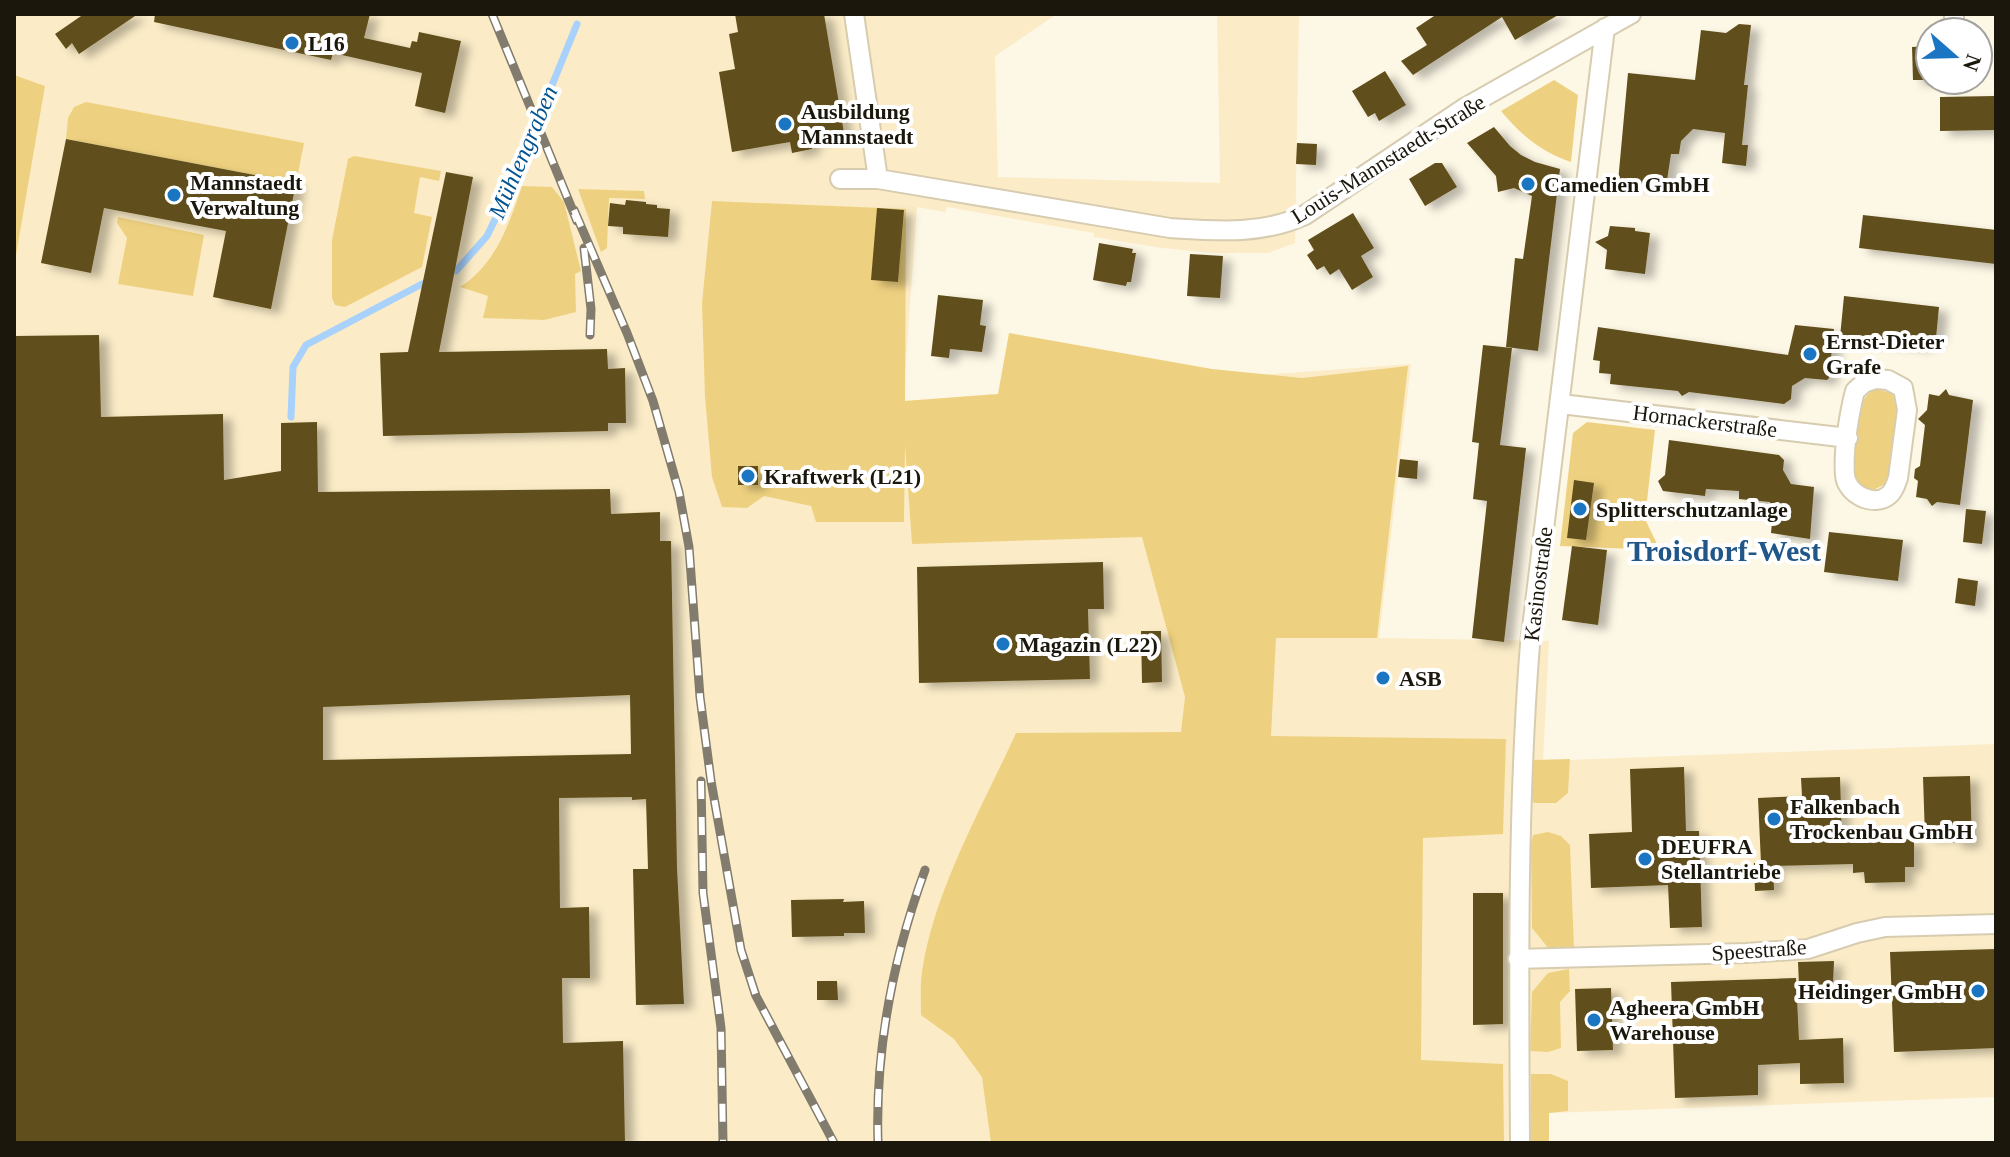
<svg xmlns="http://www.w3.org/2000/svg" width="2010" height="1157" font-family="Georgia,serif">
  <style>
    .built { fill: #fbecc7 }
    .green { fill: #eed180 }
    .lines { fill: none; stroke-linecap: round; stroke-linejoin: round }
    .stream { stroke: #a8d1fb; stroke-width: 7 }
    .building { fill: #614f1b; fill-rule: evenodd; filter: url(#shadow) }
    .street-casing { stroke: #d7ccaf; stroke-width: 22 }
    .street { stroke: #fff; stroke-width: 18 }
    .rail-casing { stroke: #817c6e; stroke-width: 9 }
    .rail { stroke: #fff; stroke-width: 6; stroke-dasharray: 18; stroke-linecap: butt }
    .poi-dot { fill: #1a76c3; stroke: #fff; stroke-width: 3 }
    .labels { text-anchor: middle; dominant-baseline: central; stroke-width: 8; stroke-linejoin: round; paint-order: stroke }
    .poi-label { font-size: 22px; font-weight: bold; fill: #1b170c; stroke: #fff; text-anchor: start }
    .street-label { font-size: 22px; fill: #1b170c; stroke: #fff }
    .water-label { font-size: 24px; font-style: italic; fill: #025492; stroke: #fff }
    .district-label { font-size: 30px; font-weight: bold; fill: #205688; stroke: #fff }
  </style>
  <defs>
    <filter id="shadow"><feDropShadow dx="9" dy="5" stdDeviation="4" flood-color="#0004"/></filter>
  </defs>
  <rect width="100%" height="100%" fill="#fdf7e5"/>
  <path class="built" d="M14,14H1057L995,56L998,177L1220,183L1217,14H1299L1295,243L1268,253H1214L1162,248L1094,237V233L947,207L945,212L917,207L903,401L1411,364L1379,638L1549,641L1543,761L1996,744V1097L1549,1113V1143H14Z"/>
  <path class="green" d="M14,75L45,86L15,261H14Z
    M1554,80L1578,95L1571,162C1541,152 1521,135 1501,111Z
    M86,102L304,143L296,183L66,139L68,118L74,107Z
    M354,156L441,171L439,181L420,177L414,213L432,217L422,267L345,307L335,305L332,298V240L348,159Z
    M522,186L552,187L564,202L581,271L575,274L576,312L544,320L483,318L488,296L460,287C496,264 509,224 522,186Z
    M578,189L644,191L645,199L609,198L607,248L601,252Z
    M712,201L906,209L905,401L998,394L1009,333L1212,369L1302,378L1408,366L1377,638H1276L1271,736L1506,739L1503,834L1423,838L1421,1060L1503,1064L1504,1143H991L982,1077L954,1039L921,1015C921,1001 920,986 922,972C934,890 982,808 1016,733L1181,732L1185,697L1142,537L912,544L905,445L904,522H816L811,506L764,496L747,508L722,507L712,477L705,397L702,303Z
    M118,217L204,235L193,296L118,284L127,238L117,223Z
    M1876,389L1892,393L1899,410L1888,483L1871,491L1861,486L1852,475C1855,451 1851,398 1876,389Z
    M1587,422L1655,430L1645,519L1660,550L1560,546L1573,433Z
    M1570,759L1568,793L1556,803H1534L1532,800L1533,760Z
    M1548,832L1561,836L1570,845L1574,948L1549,949L1532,928L1531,844L1533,835Z
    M1569,969L1570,991L1560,1002L1561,1048L1548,1052L1530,1051L1532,992L1548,973Z
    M1531,1074H1551L1568,1081V1111L1549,1113V1143H1531Z"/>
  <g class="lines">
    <path class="stream" d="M456,271L487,236L508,193L577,24
      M291,417L293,367L306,345L422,284"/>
  </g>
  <path class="building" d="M84,14H138L79,54L72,43L66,49L55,34Z
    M155,14H370L364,38L410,48L412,41L417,42L419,32L461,41L445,113L415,106L422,73L333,53L331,60L154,22Z
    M735,14H824L844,133L810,139L812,149L792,153L790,142L732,152L719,72L735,69L729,34L738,32Z
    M1437,14H1560L1515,40L1502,17L1413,75L1401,61L1427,45L1416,28Z
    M1739,24L1751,25L1744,85H1748L1742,145H1748L1746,166L1722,163L1725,133L1693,129L1681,141L1679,154H1671L1666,187L1618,182L1628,73L1695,80L1701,30L1726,33Z
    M1930,46V80H1913L1912,47Z
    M1385,71L1406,105L1379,121L1375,113L1368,117L1352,91Z
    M1995,96V130L1940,131V97Z
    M1494,127L1510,146L1521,155L1535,162L1560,169L1538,351L1506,347L1515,258L1523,259L1532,196L1514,188L1498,192L1496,176L1467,143Z
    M66,139L296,183L271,309L213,297L226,231L104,208L91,273L41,263Z
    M1297,143L1317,144L1316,165L1296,164Z
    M1435,163H1442L1457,187L1425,206L1409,179Z
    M446,172L473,177L439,352L607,349L608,369L625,368L626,423H608V431L383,436L380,353L408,352Z
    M626,200L646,202V204L657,205V208L670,209L668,237L623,234V227L608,226L610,203L625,205Z
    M877,208L904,210L898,282L871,280Z
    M1353,213L1374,248L1361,256L1373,277L1352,290L1339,269L1330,275L1324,266L1317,270L1307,255L1314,250L1308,240Z
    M1863,215L1996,230V264L1859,248Z
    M1610,226L1635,228V231L1650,233L1645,274L1605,269L1607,250L1595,242L1608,236Z
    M1099,243L1133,249L1132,253H1136L1131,282H1127L1126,286L1093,280Z
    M1190,254L1223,256L1220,298L1187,296Z
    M938,295L983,300L980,325L986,326L982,352L950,349L949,358L931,356Z
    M1844,296L1939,307L1936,338L1925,337L1924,346L1840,337Z
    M1795,325L1834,329L1829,378L1827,380L1805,378L1792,386L1791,399L1784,404L1689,392L1682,396L1678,391L1610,384L1611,374L1599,373L1600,361L1593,360L1598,327L1788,355Z
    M99,335L101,417L223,414L224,480L281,471V423L317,422L318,492L610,489L611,514L660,512V541H671L677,868L684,1004L636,1005L633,869H648L646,799L632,800V797L559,798L560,908L589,907L590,978H562L563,1043L623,1041L625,1143H14V336ZM630,695L631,754L323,760V707Z
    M1483,345L1512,348L1500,445L1526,448L1504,642L1472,638L1487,501L1473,499L1479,443L1472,442Z
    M1946,389L1949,395L1973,400L1960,505L1937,502L1932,506L1927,499L1916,497L1918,481L1914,478L1915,469L1920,466L1925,425L1918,419L1927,410L1929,394L1939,396Z
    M1669,440L1779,455L1784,460L1783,470L1791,484L1814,487L1810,539L1771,533L1772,522L1768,517L1770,502L1739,499V491L1706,489L1705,496L1663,491L1658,481L1665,475Z
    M1400,459L1418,461L1417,479L1398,477Z
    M738,466H758V485H738Z
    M1574,480L1594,483L1586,540L1567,538Z
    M1966,509L1986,511L1982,544L1963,542Z
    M1829,532L1903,540L1898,581L1824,572Z
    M1572,546L1607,550L1598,625L1562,620Z
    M1103,562L1104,609H1088L1090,679L919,683L917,567Z
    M1958,578L1978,581L1975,606L1955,603Z
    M1141,631H1161L1162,682L1142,683Z
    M1684,767L1686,831H1699L1702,927L1670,928L1668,885L1591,888L1589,834L1632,832L1630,769Z
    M1970,776L1972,843H1953V836L1925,837L1923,777Z
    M1840,777L1842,842L1914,839V867H1905V882L1865,883L1864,872L1853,873V864L1773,866L1774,890L1755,891L1754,863H1761L1758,798L1802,796L1801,778Z
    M1473,893H1503V1024L1473,1025Z
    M844,899L843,902L864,901L865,933H844V936L792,937L791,900Z
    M1996,949V1048L1894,1052L1890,952Z
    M1834,961L1833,984L1799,985L1798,962Z
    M1796,978L1799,1040L1843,1038L1844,1083L1800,1084V1063L1758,1065V1095L1675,1098L1671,982Z
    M817,981H837L838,1000H817Z
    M1611,988L1613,1050L1577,1051L1575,989Z"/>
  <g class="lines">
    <g class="street-casing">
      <path id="street" d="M854,14L878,179
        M1954,14V32
        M840,179H878L1170,228C1217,231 1262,235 1305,215L1466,107L1631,14
        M1875,379L1888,380L1903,388L1907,410L1898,478C1896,484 1894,491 1889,495C1874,508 1846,494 1845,475C1843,451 1849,414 1855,391L1864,383Z
        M1561,404L1848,438
        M1518,959L1746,953L1808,949L1857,933L1885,927L1996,924
        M1520,1143C1519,977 1517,810 1530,644L1605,28"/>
    </g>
    <use href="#street" class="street"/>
    <g class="rail-casing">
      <path id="rail" d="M492,14L577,221
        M574,210L627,333L653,401L679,492L689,547L700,697L711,781L741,950L756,996L834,1143
        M584,248L591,309L590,335
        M701,781L703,893L721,1028L723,1143
        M878,1143C875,1049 893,958 925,870"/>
    </g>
    <use href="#rail" class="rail"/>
  </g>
  <g class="poi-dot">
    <circle cx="292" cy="43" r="8"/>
    <circle cx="785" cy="124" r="8"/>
    <circle cx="1528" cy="184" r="8"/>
    <circle cx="174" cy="195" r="8"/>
    <circle cx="1810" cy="354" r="8"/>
    <circle cx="748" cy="476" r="8"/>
    <circle cx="1580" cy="509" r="8"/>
    <circle cx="1003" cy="644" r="8"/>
    <circle cx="1383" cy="678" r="8"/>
    <circle cx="1774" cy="819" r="8"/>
    <circle cx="1645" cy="859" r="8"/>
    <circle cx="1978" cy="991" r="8"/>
    <circle cx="1594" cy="1020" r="8"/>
  </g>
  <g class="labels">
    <g class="poi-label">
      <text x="308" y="43">L16</text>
      <text x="801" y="111">Ausbildung<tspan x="801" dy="25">Mannstaedt</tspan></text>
      <text x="190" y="182">Mannstaedt<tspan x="190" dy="25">Verwaltung</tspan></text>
      <text x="1544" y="184">Camedien GmbH</text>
      <text x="1826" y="341">Ernst-Dieter<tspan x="1826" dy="25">Grafe</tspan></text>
      <text x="764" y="476">Kraftwerk (L21)</text>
      <text x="1596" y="509">Splitterschutzanlage</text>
      <text x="1019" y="644">Magazin (L22)</text>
      <text x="1399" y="678">ASB</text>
      <text x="1790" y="806">Falkenbach<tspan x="1790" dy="25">Trockenbau GmbH</tspan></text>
      <text x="1661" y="846">DEUFRA<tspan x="1661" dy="25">Stellantriebe</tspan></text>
      <text x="1962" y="991" text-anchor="end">Heidinger GmbH</text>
      <text x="1610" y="1007">Agheera GmbH<tspan x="1610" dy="25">Warehouse</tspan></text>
    </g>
    <g class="street-label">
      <text transform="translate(1388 159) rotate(-32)">Louis-Mannstaedt-Straße</text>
      <text transform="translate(1705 421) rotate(7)">Hornackerstraße</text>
      <text transform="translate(1538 584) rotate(-83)">Kasinostraße</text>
      <text transform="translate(1759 950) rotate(-4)">Speestraße</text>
    </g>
    <g class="water-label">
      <text transform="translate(523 152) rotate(-67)">Mühlengraben</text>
    </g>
    <g class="district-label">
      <text x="1724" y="550">Troisdorf-West</text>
    </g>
  </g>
  <rect width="2010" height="1157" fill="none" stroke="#1b170c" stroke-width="32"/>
  <g transform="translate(1954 56) rotate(110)"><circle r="38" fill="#ffffff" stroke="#a4a29e" stroke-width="2"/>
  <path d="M0-6L14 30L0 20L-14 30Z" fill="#1a76c3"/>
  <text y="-12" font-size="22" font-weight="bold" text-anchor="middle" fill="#1b170c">N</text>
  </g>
</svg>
